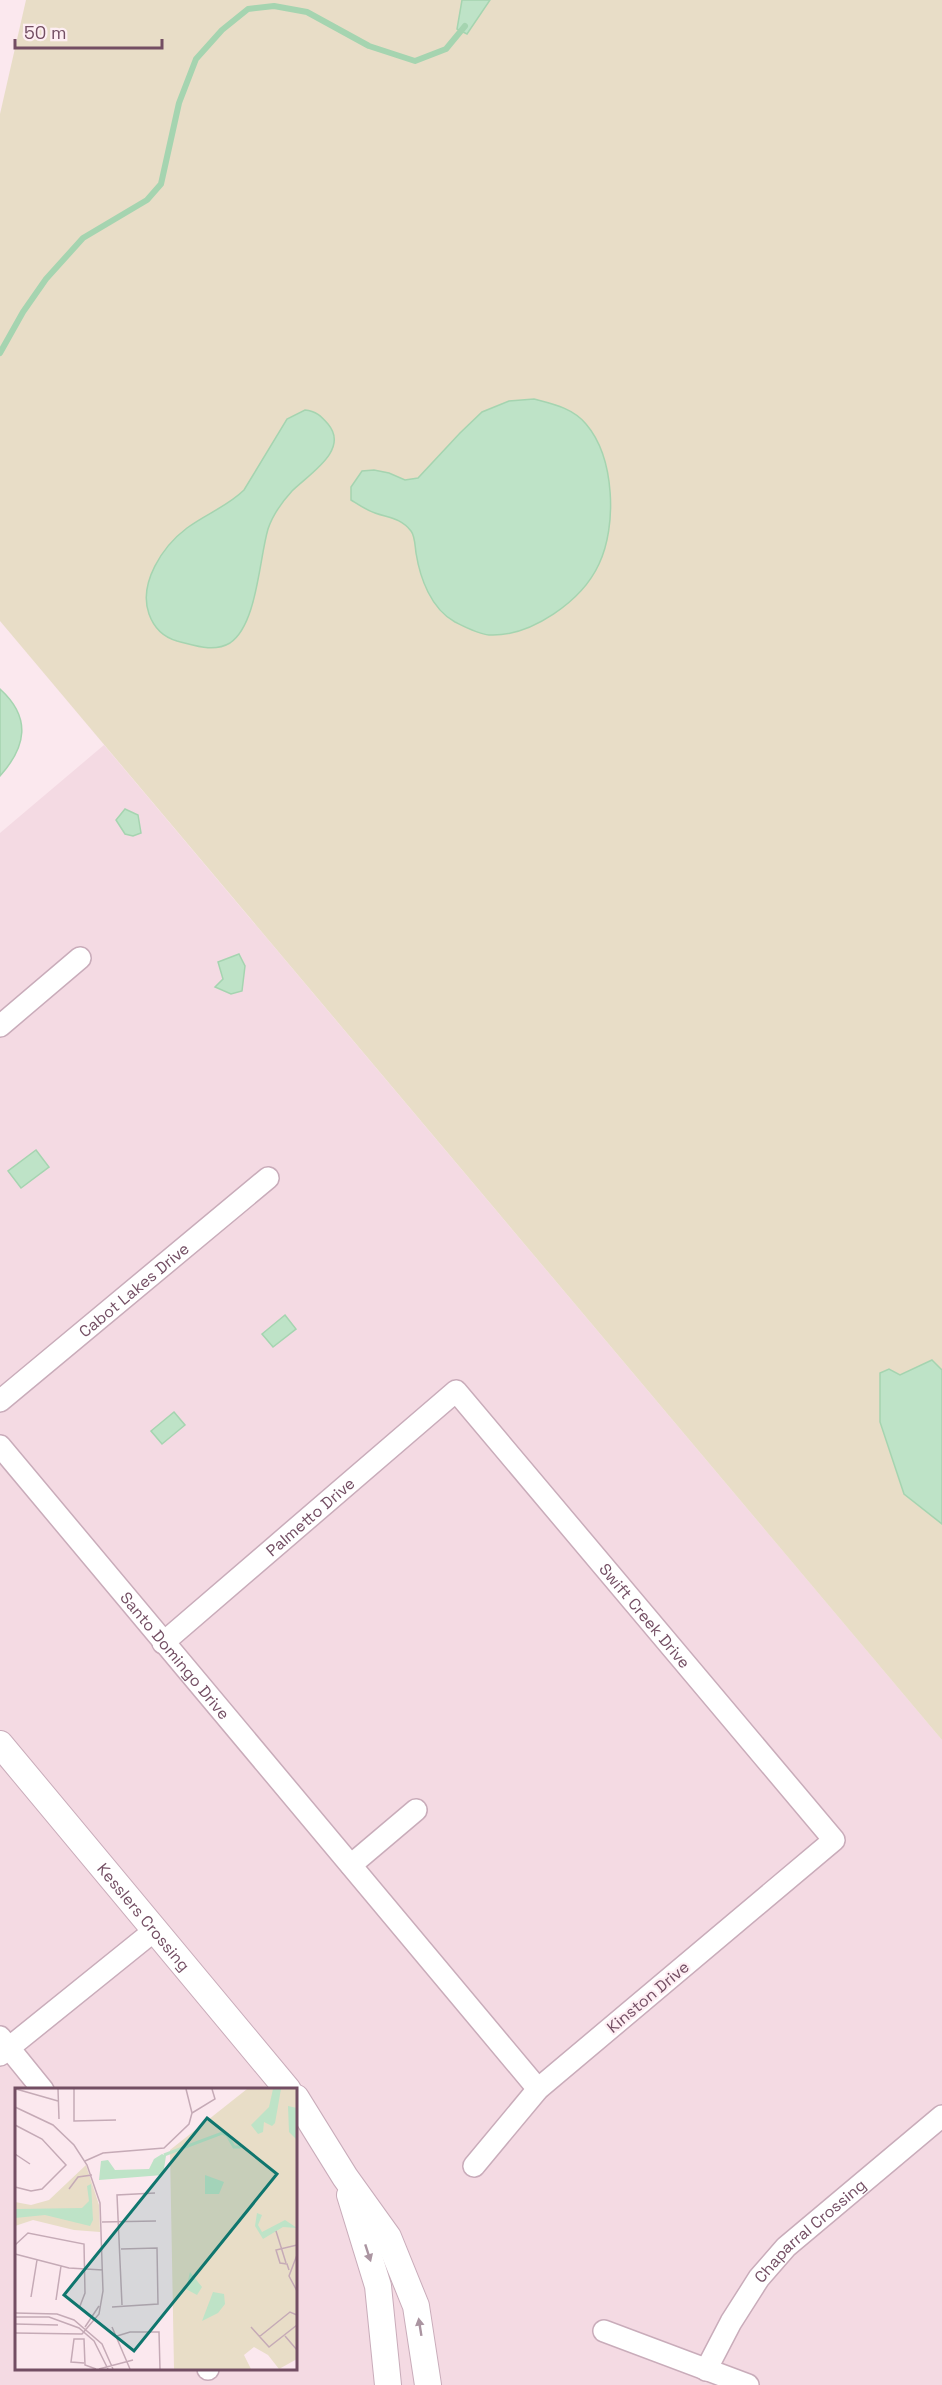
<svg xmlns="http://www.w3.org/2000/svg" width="942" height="2385" font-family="'Space Grotesk',sans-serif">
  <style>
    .residential { fill: #f4dae3; fill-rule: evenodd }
    .green { fill: #e8ddc7 }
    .water { fill: #bee3c7; stroke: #a5d4b0; stroke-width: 1.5 }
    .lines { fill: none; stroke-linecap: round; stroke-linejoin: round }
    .stream { stroke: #a5d4b0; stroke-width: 6 }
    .minor-casing { stroke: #c9acba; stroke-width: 24 }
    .tertiary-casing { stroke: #c9acba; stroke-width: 28 }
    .minor { stroke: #fff; stroke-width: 21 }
    .tertiary { stroke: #fff; stroke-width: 26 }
    .oneway { fill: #ab95a1 }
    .labels { text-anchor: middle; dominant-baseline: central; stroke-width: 4.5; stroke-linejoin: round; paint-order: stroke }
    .street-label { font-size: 16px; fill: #734e63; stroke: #feeef3 }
    .inset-river { fill: none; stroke: #bee3c7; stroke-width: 3 }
    .inset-road { fill: none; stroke: #c5aab6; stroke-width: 1.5 }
    .view { fill: #0f766e; fill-opacity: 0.15; stroke: #0f766e; stroke-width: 3 }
    .inset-edge { fill: none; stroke: #734e63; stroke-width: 3 }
  </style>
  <rect width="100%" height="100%" fill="#fbe8ee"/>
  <path class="residential" d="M104,745L942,1740V2385H0V833ZM16,2090H296V2368H16Z"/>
  <path class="green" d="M26,0H942V1740L0,621V114Z"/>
  <path class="water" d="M462,0H490L467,34L457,29Z
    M534,399C553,404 573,408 586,424C615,458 617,526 599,564C582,601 531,637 489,635C478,634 465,627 455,622C431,609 420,578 416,553C415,546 415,536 411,531C401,518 389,518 375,513C366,510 359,505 351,500V487L362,471L374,470L389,473L405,480L418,478L460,433L482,412L509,401Z
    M305,410C316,411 321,416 328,424C350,450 309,474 292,491C282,502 273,514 268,529C259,560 257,625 230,643C213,653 194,645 177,641C163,637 154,628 149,614C138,583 163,546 187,528C206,514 228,506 244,490L287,419Z
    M0,689C32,718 26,747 0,776Z
    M125,809L138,815L141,833L133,836L125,834L116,820Z
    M239,954L245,966L242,991L231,994L215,987L223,979L218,962Z
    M36,1150L49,1167L21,1188L8,1171Z
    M285,1315L296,1329L273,1347L262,1334Z
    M932,1360L942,1370V1524L904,1494L880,1422V1373L889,1369L900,1375Z
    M174,1412L185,1425L162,1444L151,1431Z"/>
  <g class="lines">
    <path class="stream" d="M0,353L23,312L46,279L83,238L147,200L161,184L179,103L196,59L222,30L248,9L274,6L307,12L369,46L415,61L446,49L465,26"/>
    <g class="minor-casing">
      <g id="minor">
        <path d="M0,1026L80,958"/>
        <path id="s1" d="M0,1401L268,1178"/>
        <path id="s2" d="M0,1446L538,2089"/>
        <path id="s3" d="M163,1643L456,1391L834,1840L538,2089L474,2166"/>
        <path d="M351,1865L416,1810"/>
        <path d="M0,2037L43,2090"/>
        <path d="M0,2055L155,1930"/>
        <path d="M604,2331L748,2385"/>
        <path d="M208,2368V2369"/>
        <path id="s4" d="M706,2370L731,2322L759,2278L786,2247L942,2116"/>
      </g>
    </g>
    <g class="tertiary-casing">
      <g id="tertiary">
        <path id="s5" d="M0,1744L288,2090"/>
        <path d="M296,2098L345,2177L388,2237L416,2306L428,2385"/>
        <path d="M350,2195L378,2286L388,2385"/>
      </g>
    </g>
    <use href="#minor" class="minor"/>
    <use href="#tertiary" class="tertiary"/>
  </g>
  <defs><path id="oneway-solid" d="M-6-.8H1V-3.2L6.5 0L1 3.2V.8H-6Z" transform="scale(1.5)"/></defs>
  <g class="oneway">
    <use href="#oneway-solid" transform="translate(368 2253) rotate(72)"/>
    <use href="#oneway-solid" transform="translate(420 2327) rotate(-99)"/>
  </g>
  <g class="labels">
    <g class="street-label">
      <text stroke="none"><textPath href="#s1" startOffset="174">Cabot Lakes Drive</textPath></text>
      <text stroke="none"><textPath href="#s3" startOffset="194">Palmetto Drive</textPath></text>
      <text stroke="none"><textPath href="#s3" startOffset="680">Swift Creek Drive</textPath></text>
      <text stroke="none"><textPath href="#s2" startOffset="273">Santo Domingo Drive</textPath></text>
      <text stroke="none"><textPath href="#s5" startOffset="225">Kesslers Crossing</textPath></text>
      <text transform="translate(648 1997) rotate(-40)">Kinston Drive</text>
      <text stroke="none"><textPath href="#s4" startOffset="176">Chaparral Crossing</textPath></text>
    </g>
  </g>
  <g transform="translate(15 2088)">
    <rect width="282" height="282" fill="#fbe8ee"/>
    <path d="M232,1H282V271L264,281L253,267L239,259L229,267L236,281H159L155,62ZM71,77L84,117L85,144L59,142L18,132L0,138V114L16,117L34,112Z" fill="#e8ddc7"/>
    <path d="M258,1H266L260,35L257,38L249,34L248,44L243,46L236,37L254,19ZM273,18L282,20V52L274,44ZM147,66L151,68L148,87L84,92L86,73L93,72L100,82L134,81L139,71ZM190,87L209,94L204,106H190ZM76,96L78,132L75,138L30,127L0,130V121L67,120L74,113L72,98ZM242,125L247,127L243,137L247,144L270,132L282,140L268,139L248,151L240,138ZM175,184L187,199L182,207L171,201ZM198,204L209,206L210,216L203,225L187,233Z" fill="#bee3c7"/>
    <path class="inset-river" d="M149,67L207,45L212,47L219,59H226"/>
    <path class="inset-road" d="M1,1L43,13M43,1L44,31M59,1V33L101,32M0,19L38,37L59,57L72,77L85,115L88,203L84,226L67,246L0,245M177,25L200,11L197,1M0,37L27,51L51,77L27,101L16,103L0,99M0,66L15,76M70,73L88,65L149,60L174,36L177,25L171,1M54,101L63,89L77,87M87,134L141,133M261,143L271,175M0,157L13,145L69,156L70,205L65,218M0,166L54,180L88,182M282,167L274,188L282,203M274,182L272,176L265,175L261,162L282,157M16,209L22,172M41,212L46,178M107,217L102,107L140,105M97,219L143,216L142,160L106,161M0,225L42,226L59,232L87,256L98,281M0,229H34L64,240L79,253L93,281M0,236L43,237M70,239L84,218M97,239L115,281M236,239L254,259L282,237M102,248L115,244H144L145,281M270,248L282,262M244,249L275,224L282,227M69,275L56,274L59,251H69L70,277L81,281M84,281L118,272"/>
    <path class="view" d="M192,30L262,86L119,263L49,207Z"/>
    <rect width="282" height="282" class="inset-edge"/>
  </g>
  <path d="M15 39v9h147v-9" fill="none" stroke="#734e63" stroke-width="3"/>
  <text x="24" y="39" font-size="18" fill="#734e63" stroke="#feeef3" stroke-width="4.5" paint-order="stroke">50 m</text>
</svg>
